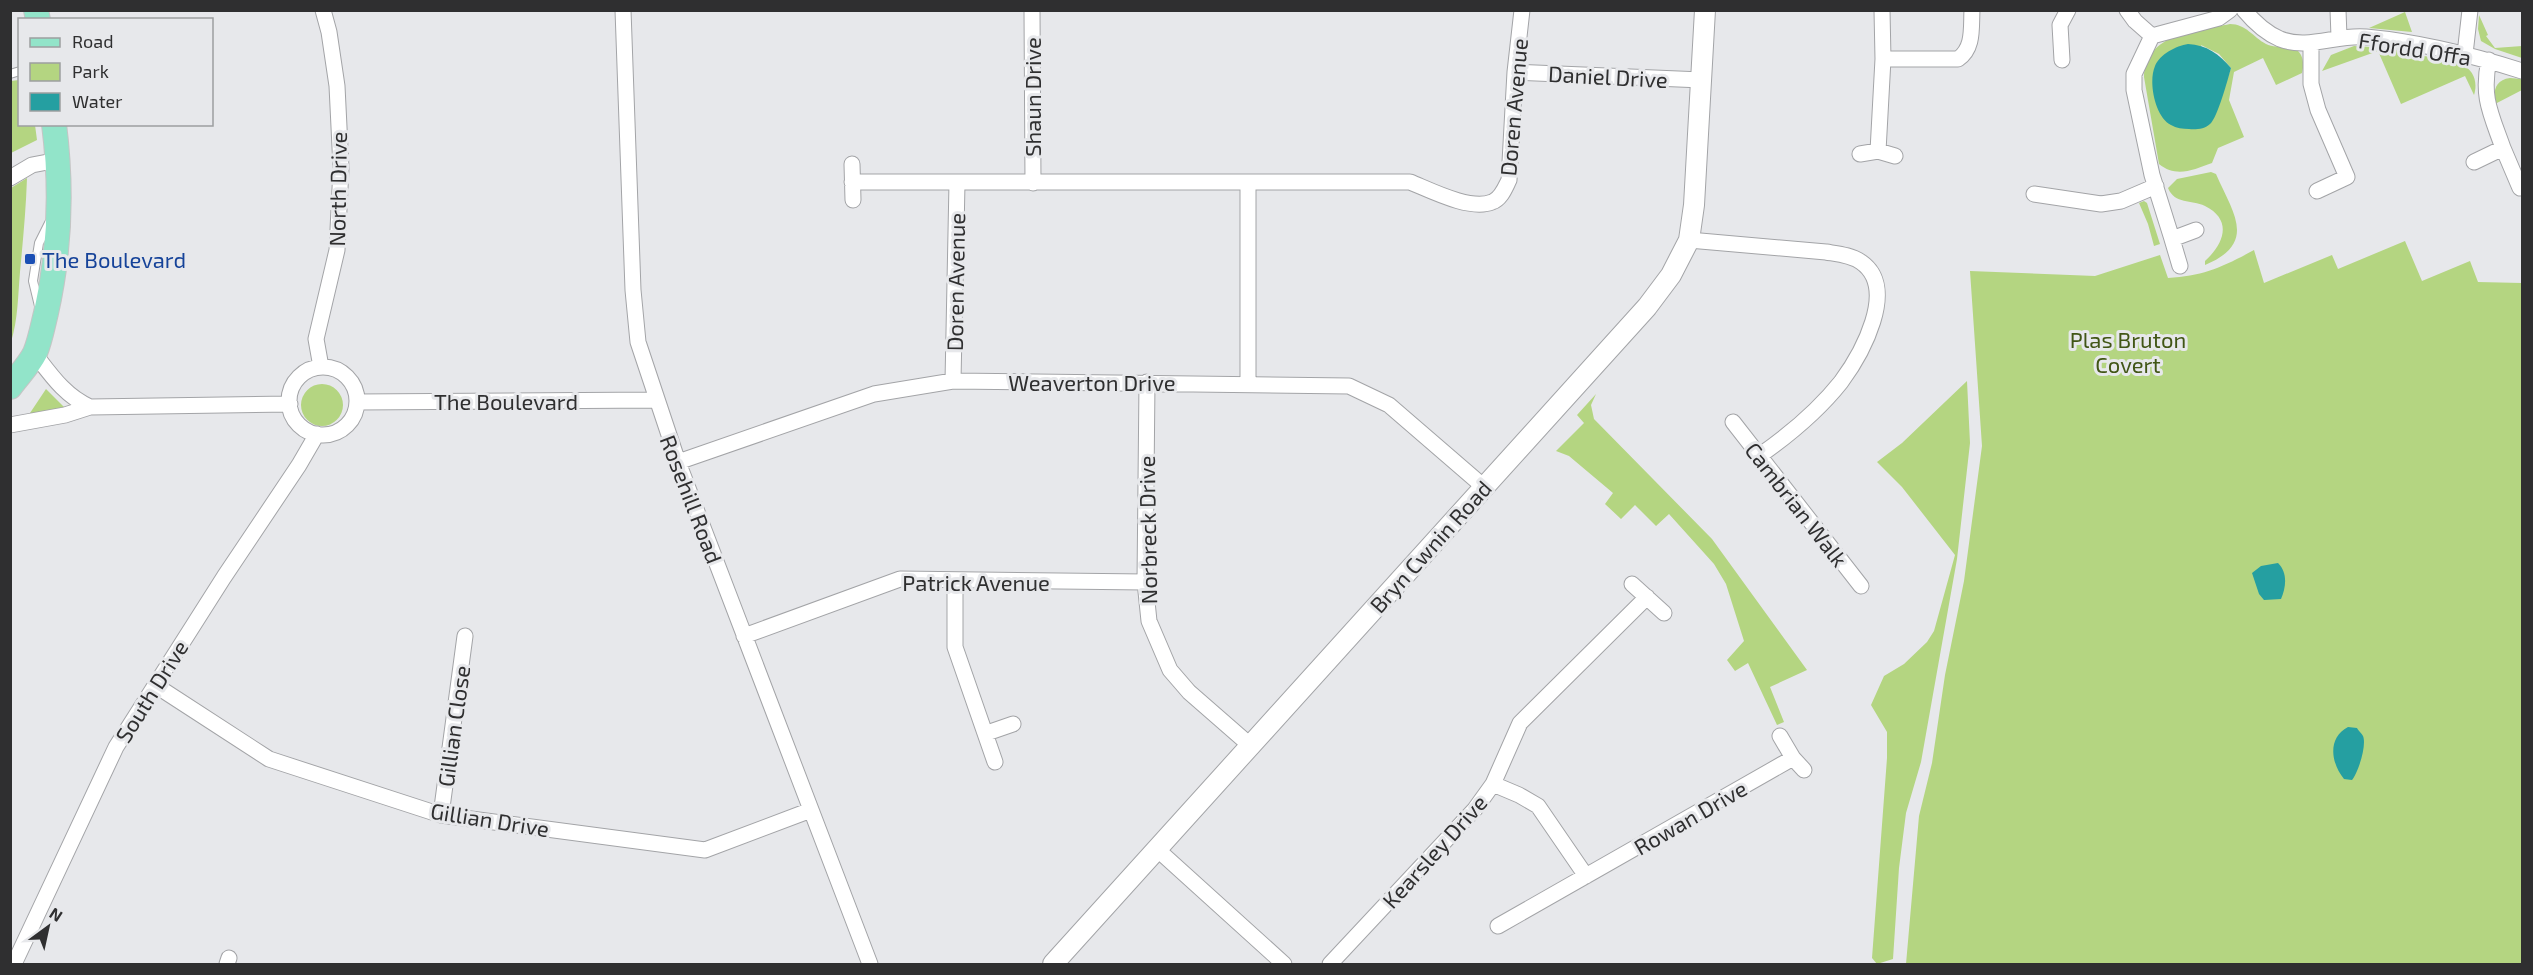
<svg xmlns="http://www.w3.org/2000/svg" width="2533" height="975" font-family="'Exo 2',sans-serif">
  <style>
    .green { fill: #b4d581; fill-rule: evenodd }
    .water { fill: #259fa1 }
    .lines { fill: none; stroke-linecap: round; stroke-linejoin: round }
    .service-casing { stroke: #a3a4a7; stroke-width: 10 }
    .minor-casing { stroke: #a3a4a7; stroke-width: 17 }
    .tertiary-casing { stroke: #a3a4a7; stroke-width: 22 }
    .primary-casing { stroke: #c5c5c5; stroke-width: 26 }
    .service { stroke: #fff; stroke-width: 8 }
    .minor { stroke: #fff; stroke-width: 15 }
    .tertiary { stroke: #fff; stroke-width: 20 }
    .primary { stroke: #92e4c9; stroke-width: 24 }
    .transit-dot { fill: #1a4fb4; stroke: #e7e8eb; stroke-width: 2 }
    .labels { text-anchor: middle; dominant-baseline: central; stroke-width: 6; stroke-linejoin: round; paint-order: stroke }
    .street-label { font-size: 22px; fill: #2f2f30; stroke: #e7e8eb }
    .transit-label { font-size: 22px; fill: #164399; stroke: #e7e8eb; text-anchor: start }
    .park-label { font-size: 22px; fill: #415615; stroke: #e7e8eb }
  </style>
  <rect width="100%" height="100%" fill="#e7e8eb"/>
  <path class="green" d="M2405,12L2412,32L2369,28Z
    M2479,15L2488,35L2486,36L2495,48L2522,46V58L2495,49L2481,41L2478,29Z
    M2230,24C2246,24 2253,37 2266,44C2275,49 2290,44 2298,51C2304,57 2304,66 2302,73L2276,85L2263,58L2234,72L2229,100L2244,137L2218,148L2212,163C2193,170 2176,178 2159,164L2144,77C2146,33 2196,31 2230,24ZM2201,45L2219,54L2231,68L2220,100Z
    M2354,46L2388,48L2461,64C2474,70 2478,82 2474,95L2465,76L2401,104L2378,51L2322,71L2331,55Z
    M2510,78L2522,79V90L2495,104C2493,91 2495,80 2510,78Z
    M19,80L20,124L35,125L37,140L11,153V81Z
    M2211,172L2216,174C2233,213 2258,243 2205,265V261C2224,244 2233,220 2205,206C2191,199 2175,205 2168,188L2177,179Z
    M27,178C26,209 23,240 20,272C18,295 18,320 11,342V188Z
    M2144,201L2147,203L2160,244L2154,246L2148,224L2139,203Z
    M2405,241L2422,281L2470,261L2478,282L2522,283V964H1906L1919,816L1932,763L1945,675L1964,581L1982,446L1970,271L2095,276L2160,255L2168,278C2203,276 2223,267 2254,250L2264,283L2332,255L2338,269Z
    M1967,381L1970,443L1957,559L1921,762L1906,813L1899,868L1893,959L1877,964L1872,958L1887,758V732L1871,705L1884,676L1904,664L1927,642L1934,631L1955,555L1902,487L1877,462L1902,443Z
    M301 405a21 21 0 1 1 42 0a21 21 0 1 1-42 0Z
    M46,389L64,407L28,416Z
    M1596,394L1591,405L1594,419L1712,539L1807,670L1770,687L1784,722L1777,725L1748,663L1735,671L1727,660L1744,641L1726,584L1714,564L1669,514L1656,526L1635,505L1621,519L1605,504L1613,493L1569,456L1556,451L1584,423L1577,415Z"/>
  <path class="water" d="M2188,44C2207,45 2219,54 2231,68C2228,79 2217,119 2210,124C2205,129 2195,130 2189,129C2183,129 2176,128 2171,125C2155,117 2148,82 2155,66C2160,54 2176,46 2188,44Z
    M2278,563C2288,573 2286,587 2281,599L2264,600L2259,594L2252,573L2261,566Z
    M2348,727L2357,728C2357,729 2363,735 2363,736C2367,745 2358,773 2352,780L2344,779C2331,763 2327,738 2348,727Z"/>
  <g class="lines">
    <g class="service-casing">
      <path id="service" d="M10,74L20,71
        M39,306L33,281L39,243L49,223"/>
    </g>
    <g class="minor-casing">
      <path id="minor" d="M623,10L633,290L638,342L678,462L870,964
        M1032,10L1033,183
        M2127,10L2135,21L2152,36
        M2244,10C2254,22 2266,33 2280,39C2308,50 2337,34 2366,37C2419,42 2472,55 2522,71
        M2338,10L2339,37
        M2152,36L2134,74V90L2152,175L2172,239L2196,230
        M2152,36L2219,18L2230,10
        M2311,43V84L2318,110L2347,177L2317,191
        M2465,54L2470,10
        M1883,59H1958C1974,48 1971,28 1972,10
        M2062,60L2060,25L2068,10
        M1515,72L1702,80
        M2503,148L2520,188
        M1878,151L1883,59L1882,10
        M1860,154L1878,151L1895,156
        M2474,162L2503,148C2491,114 2481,97 2489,60
        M852,164L853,200
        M10,178L32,165L58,160
        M852,182H1410C1430,190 1470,211 1492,202C1501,199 1505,188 1509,180L1515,72L1522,10
        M1248,182V384
        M2034,194L2101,204L2121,201L2156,186
        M2172,239L2180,266
        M1689,240L1826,252C1838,254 1851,255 1861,262C1899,288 1861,355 1841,382C1818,411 1789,435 1759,456
        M34,353C51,375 65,396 90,407L290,404
        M321,367L316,339L337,250L341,168L337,86L329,32L323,10
        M289 401a34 34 0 1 1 68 0a34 34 0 1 1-68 0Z
        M953,381L957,183
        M1147,382L1145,582L1149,621L1170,670L1189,692L1252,747
        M357,402L656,400
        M1733,422L1861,586
        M10,425L65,415L90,407
        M678,462L874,394L953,381L1349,386L1389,405L1484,487
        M955,580V647L995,762
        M1632,584L1664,613
        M744,636L900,579L1145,582
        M155,685L269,759L441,815L705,850L811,810
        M987,733L1013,724
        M1780,736L1793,758L1804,770
        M1493,784L1519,795L1538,806L1586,876
        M441,815L465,636
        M1158,850L1284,964
        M1498,926L1793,758
        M14,964L116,747L224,577L299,465L317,434
        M227,964L229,958
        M1330,964L1475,809L1493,784L1520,723L1647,597"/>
    </g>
    <g class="tertiary-casing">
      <path id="tertiary" d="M1053,964L1647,307L1671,275L1689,240L1694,205L1705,10"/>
    </g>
    <g class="primary-casing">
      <path id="primary" d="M36,10L38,20
        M10,387C18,376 29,365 35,353C40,341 43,325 46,313C60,251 62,187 54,124"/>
    </g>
    <use href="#service" class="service"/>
    <use href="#minor" class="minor"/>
    <use href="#tertiary" class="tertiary"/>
    <use href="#primary" class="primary"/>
  </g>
  <rect class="transit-dot" x="24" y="253" width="12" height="12" rx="3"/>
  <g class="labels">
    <g class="street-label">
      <text transform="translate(2415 48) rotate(9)">Ffordd Offa</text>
      <text transform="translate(1608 76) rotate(3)">Daniel Drive</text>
      <text transform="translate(1032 97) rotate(-90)">Shaun Drive</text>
      <text transform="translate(1513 107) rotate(-85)">Doren Avenue</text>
      <text transform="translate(337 189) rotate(-89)">North Drive</text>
      <text transform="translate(955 282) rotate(-89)">Doren Avenue</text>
      <text x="1092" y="382">Weaverton Drive</text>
      <text x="506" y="401">The Boulevard</text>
      <text transform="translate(692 499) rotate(69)">Rosehill Road</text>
      <text transform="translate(1797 504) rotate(52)">Cambrian Walk</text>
      <text transform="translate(1147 530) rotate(-91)">Norbreck Drive</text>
      <text transform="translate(1430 546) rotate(-48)">Bryn Cwnin Road</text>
      <text x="976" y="582">Patrick Avenue</text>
      <text transform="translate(151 691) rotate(-58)">South Drive</text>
      <text transform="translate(453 726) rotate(-82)">Gillian Close</text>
      <text transform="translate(1690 817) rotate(-30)">Rowan Drive</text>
      <text transform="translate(490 819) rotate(9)">Gillian Drive</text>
      <text transform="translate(1434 851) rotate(-48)">Kearsley Drive</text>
    </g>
    <g class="transit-label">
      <text x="42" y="259">The Boulevard</text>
    </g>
    <g class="park-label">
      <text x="2128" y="339">Plas Bruton<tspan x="2128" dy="25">Covert</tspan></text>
    </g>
  </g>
  <rect width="2533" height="975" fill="none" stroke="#2f2f30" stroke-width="24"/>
  <rect x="18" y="18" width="195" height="108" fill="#e7e8eb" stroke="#9d9ea0" stroke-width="1.5"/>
  <rect x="30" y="38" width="30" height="9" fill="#92e4c9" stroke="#9d9ea0" stroke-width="1.5"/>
  <text x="72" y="48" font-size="18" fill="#2f2f30">Road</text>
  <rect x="30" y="63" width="30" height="18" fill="#b4d581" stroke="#9d9ea0" stroke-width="1.5"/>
  <text x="72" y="78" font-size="18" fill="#2f2f30">Park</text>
  <rect x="30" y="93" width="30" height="18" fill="#259fa1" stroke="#9d9ea0" stroke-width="1.5"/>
  <text x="72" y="108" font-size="18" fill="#2f2f30">Water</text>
  <g transform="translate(48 927) rotate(33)" stroke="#e7e8eb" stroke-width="4.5" paint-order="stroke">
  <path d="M0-4.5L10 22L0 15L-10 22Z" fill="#2f2f30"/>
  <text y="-9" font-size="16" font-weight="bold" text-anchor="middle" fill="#2f2f30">N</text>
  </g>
</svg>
